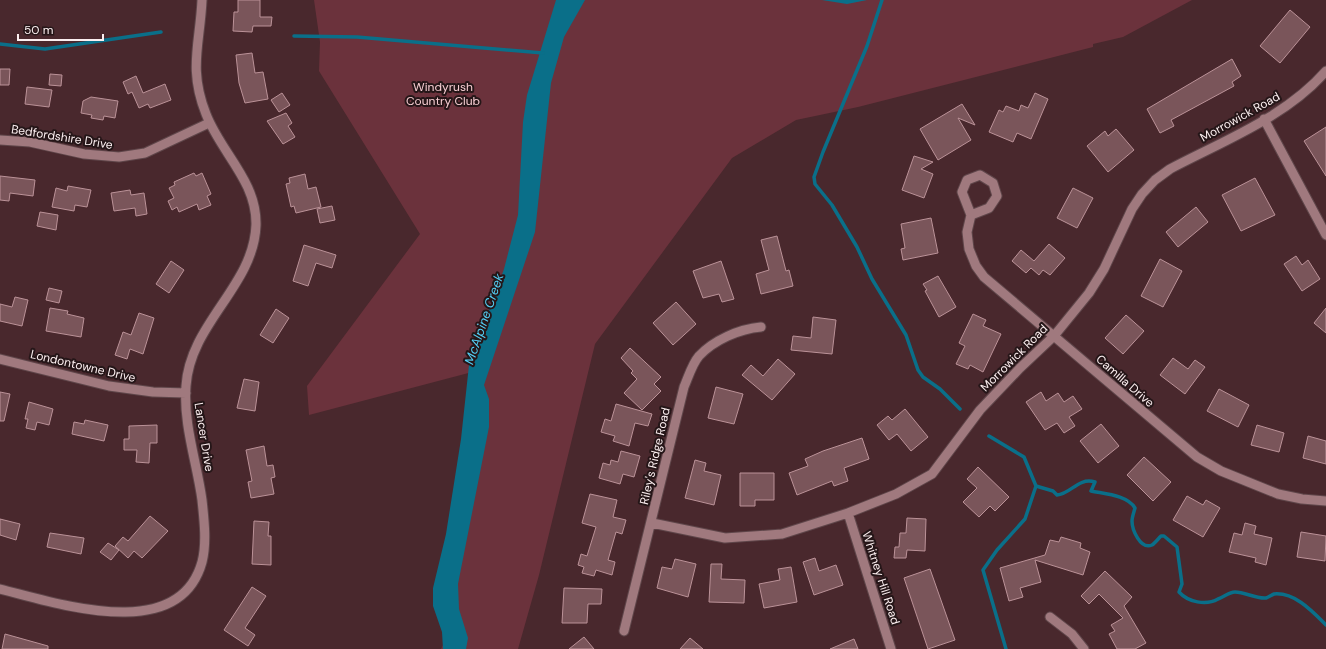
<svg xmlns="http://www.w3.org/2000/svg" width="1326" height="649" font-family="'DM Sans',sans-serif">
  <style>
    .green { fill: #6b323c }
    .water { fill: #0a6f89 }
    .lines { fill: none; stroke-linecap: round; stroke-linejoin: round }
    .stream { stroke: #0a6f89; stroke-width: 3.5 }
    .building { fill: #7a555a; stroke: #bb9298 }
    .street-casing { stroke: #5f464a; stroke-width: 11 }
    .street { stroke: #a0797e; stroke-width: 9 }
    .labels { text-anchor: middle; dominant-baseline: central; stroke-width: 4; stroke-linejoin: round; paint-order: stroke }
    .park-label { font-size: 12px; fill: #f9cfd4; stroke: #251618 }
    .street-label { font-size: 12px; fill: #fceff0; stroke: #251618 }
    .water-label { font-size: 13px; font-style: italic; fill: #54d0f6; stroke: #251618 }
  </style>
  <rect width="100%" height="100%" fill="#49282d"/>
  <path class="green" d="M314,0H1192L1123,37L1093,44V47L858,107L796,120L732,158L595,344L539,575L518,649H441L444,643L476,371L309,415L307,386L420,234L319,71L320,42Z"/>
  <path class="water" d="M556,0H585L564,37L551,83L535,232L484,385L489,399V427L458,584L459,609L468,638L466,649H443L442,632L433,606V588L446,534L461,439L469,365L504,269L518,215L523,122L527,95Z
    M822,0H867L847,4Z"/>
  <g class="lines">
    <path class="stream" d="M882,0L867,46L823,152L814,177L815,184L832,205L857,247L872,279L906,335L918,370L923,377L940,389L960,409
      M294,36L357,37L543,53
      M0,44L45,49L161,32
      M989,436L1024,457L1036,486L1025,519L997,550L983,570L1006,649
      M1036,486L1053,491L1057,495C1071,494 1078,477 1095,482L1091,491C1105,494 1127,495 1135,508C1134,512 1132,517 1132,521C1132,529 1140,550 1152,545C1155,543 1158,539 1161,536H1164L1177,547L1182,584L1179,592C1188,602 1206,606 1218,599C1224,597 1229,592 1235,592C1245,592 1256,599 1266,598C1269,597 1271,595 1274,594C1295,592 1313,612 1326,625"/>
  </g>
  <path class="building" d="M238,0H260V17H272L271,26H253L252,32L233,31L234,12H238Z
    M1290,10L1310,27L1280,63L1260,46Z
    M252,53L255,73L263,72L268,99L245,103L239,83L236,55Z
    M1232,59L1241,76L1232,82L1234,86L1171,120L1174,126L1160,133L1147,109Z
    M0,69H10L9,85H0Z
    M50,74L62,75L61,86L49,85Z
    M136,76L143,93L165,84L171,100L150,108L148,104L139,108L132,92L128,94L123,82Z
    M27,87L52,90L49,107L25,104Z
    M282,93L290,105L279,112L271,100Z
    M1035,93L1048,99L1031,139L1017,133L1013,142L989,132L999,110L1003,112L1006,106L1019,111L1021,105L1028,108Z
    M91,97L118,101L115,118L104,116L103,120L91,118L92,115L81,113L83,101Z
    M962,104L975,125L958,118L971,140L938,160L920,129Z
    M286,113L292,123L288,126L295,137L283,144L267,121Z
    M1326,127V176L1304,141Z
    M1116,129L1134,150L1108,172L1087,146L1105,131L1108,136Z
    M914,156L933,162L921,169L933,174L924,198L902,190Z
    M194,173L196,176L202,173L211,194L207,196L211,205L199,210L197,204L179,212L177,207L172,210L168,201L174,198L169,188L175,185L174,182Z
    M305,174L308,189L316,187L321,207L296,213L294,206L291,207L286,184L290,183L289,178Z
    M0,176L35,180L33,196L10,193L9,201L0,200Z
    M1255,178L1275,215L1241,231L1222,195Z
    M68,186L91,190L87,207L75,205L74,211L52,207L56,188L67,191Z
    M1073,188L1093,198L1077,228L1057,218Z
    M130,190L131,195L144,193L147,214L136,216L135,208L114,211L111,193Z
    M332,206L335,220L320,223L317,209Z
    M1196,207L1208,222L1178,247L1166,232Z
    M40,212L58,215L56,230L37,226Z
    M931,218L938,253L903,260L901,249L905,248L901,224Z
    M777,236L786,271L789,270L793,286L761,294L756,274L769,270L761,240Z
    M1049,244L1065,258L1050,275L1043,270L1039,275L1031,268L1026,273L1012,261L1021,250L1034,261Z
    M304,245L336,255L332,268L316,263L308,286L293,281Z
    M1296,256L1302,265L1308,260L1320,279L1302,291L1284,264Z
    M1160,259L1182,271L1163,307L1141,296Z
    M171,261L184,270L169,293L156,284Z
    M721,261L734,299L722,302L719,294L703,298L693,271Z
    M938,276L956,307L939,317L925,291L927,290L923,284Z
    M49,288L62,291L59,303L46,300Z
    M15,297L28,300L22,326L0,321V304L12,307Z
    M676,302L696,324L673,345L653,323Z
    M50,308L68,311L67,314L84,318L81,337L46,331Z
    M1326,308V333L1314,323Z
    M276,309L289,318L273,343L260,335Z
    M139,313L154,318L143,354L130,349L127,359L115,355L123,332L131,335Z
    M973,314L986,320L983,326L1001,334L983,372L970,365L968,369L956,364L965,346L959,343Z
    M1126,315L1144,331L1123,354L1105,338Z
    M813,317L836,320L832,354L791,350L793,336L811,338Z
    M630,348L661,377L654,384L661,391L642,410L624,393L637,379L631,373L633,371L621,358Z
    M1173,358L1188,369L1195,360L1205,367L1185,394L1160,375Z
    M778,359L795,374L772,400L742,375L751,365L763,376Z
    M244,379L259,382L255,411L237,408Z
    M716,387L743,394L734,424L708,418Z
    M1219,389L1249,405L1238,427L1207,411Z
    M0,392L10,394L4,421H0Z
    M1041,392L1046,401L1058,393L1064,402L1073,396L1082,409L1069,417L1075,426L1064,433L1057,423L1045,430L1026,402Z
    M29,402L53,409L49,425L37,422L35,430L26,428L28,419H25Z
    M616,404L652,414L648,426L635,423L629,446L613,441L615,436L601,432L605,419L611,421Z
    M905,409L928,437L911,451L897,434L889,440L877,425L888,416L892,420Z
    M85,420L108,425L104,441L72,434L74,422L84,424Z
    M1101,424L1119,446L1098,463L1080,441Z
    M157,425V443H150L149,463L136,462L137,450H124V439H129V426Z
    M1257,425L1284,433L1279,452L1251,445Z
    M1308,436L1326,441V464L1303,458Z
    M862,438L869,459L844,468L848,481L834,486L832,481L797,495L789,473L808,466L805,459L823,451Z
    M264,446L267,466L273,465L275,477L271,478L274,494L251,498L248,482L252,481L246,450Z
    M621,451L640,456L634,477L623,474L620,484L599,478L603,463L610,465L611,460L618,462Z
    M1144,457L1171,482L1153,501L1127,475Z
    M695,460L706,463L704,471L721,475L714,505L685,498Z
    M978,467L1009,497L995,511L990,506L979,517L963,502L977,488L967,479Z
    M740,473H774V500H755V506H740Z
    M590,494L617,500L613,517L626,520L622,534L616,532L608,560L615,562L612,575L596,570L594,576L582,573L584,567L578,565L581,554L587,556L596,527L582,523Z
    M1187,496L1203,505L1206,500L1220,508L1203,537L1173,520Z
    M150,516L168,531L142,558L134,551L128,558L115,546L123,537L128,541Z
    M907,518L926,519L925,551L907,550L906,558H894L895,547H899L900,533H906Z
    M0,519L20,524L16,540L0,535Z
    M254,521L269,522L268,536H271V565L252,564Z
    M1245,523L1256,526L1254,534L1272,538L1266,565L1255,562L1256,558L1229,552L1234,533L1242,535Z
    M1301,532L1326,536L1325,561L1297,557Z
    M50,533L84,538L81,554L47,547Z
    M1061,537L1081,543L1080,548L1090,552L1083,575L1035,560L1041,582L1020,588L1023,597L1009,601L1000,568L1045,555L1050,540L1059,542Z
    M108,543L119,550L111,560L100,552Z
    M815,558L819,571L836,565L843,585L814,595L803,562Z
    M675,559L696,564L688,597L657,588L662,567L672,569Z
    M711,564H722L721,579L745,580L744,603L709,602Z
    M791,567L797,602L764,608L759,584L780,580L778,569Z
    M930,569L955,640L928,649L904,578Z
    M1105,571L1132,597L1124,606L1146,643L1135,649H1117L1109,634L1115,631L1111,625L1123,618L1099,594L1089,604L1081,596Z
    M252,587L266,596L245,628L255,635L248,646L224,630Z
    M564,588L602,589L601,604H588L587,623H562Z
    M5,634L48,646V649H2Z
    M584,637L594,649H569Z
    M690,638L703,649H680Z
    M854,639L858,649H830Z"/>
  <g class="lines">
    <g class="street-casing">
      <path id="street" d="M1264,119L1326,235
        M0,140L30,142L84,154L119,157L145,153L209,123
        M971,215L989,208L997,196L993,183L980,175L967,180L962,192L971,215L967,232L969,249L976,266L984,277L1197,457L1221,471L1278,494L1302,499L1326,501
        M0,359L109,386L153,392L186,393
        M848,513L891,649
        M652,523L725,538L782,534L848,513L896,494L932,474L980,410L1020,368L1054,336L1089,293L1104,269L1132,209L1142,194L1155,180L1170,169C1223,141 1286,117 1326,71
        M0,589C57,603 179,645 202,562C207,543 204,519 202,500C197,463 183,424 186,386C190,323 254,286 256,225C257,181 221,153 206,114C188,69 200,44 202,0
        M1050,617L1072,634L1084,649
        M624,631L684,387C688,378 692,364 699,356C714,340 739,329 761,327"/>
    </g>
    <use href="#street" class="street"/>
  </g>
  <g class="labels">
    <g class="park-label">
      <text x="443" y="87">Windyrush<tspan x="443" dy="14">Country Club</tspan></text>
    </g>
    <g class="street-label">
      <text transform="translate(1240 117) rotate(-29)">Morrowick Road</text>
      <text transform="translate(62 137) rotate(9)">Bedfordshire Drive</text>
      <text transform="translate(1014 358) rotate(-45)">Morrowick Road</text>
      <text transform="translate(83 366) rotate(13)">Londontowne Drive</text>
      <text transform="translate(1125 381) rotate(41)">Camilla Drive</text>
      <text transform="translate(204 437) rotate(81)">Lancer Drive</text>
      <text transform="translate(655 456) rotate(-77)">Riley's Ridge Road</text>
      <text transform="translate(881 578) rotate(72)">Whitney Hill Road</text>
    </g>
    <g class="water-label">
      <text transform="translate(484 319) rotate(-71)">McAlpine Creek</text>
    </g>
  </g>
  <path d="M18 34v6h85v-6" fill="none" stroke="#fceff0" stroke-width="2"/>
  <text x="24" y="34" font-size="12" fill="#fceff0" stroke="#251618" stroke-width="3" paint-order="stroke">50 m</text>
</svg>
